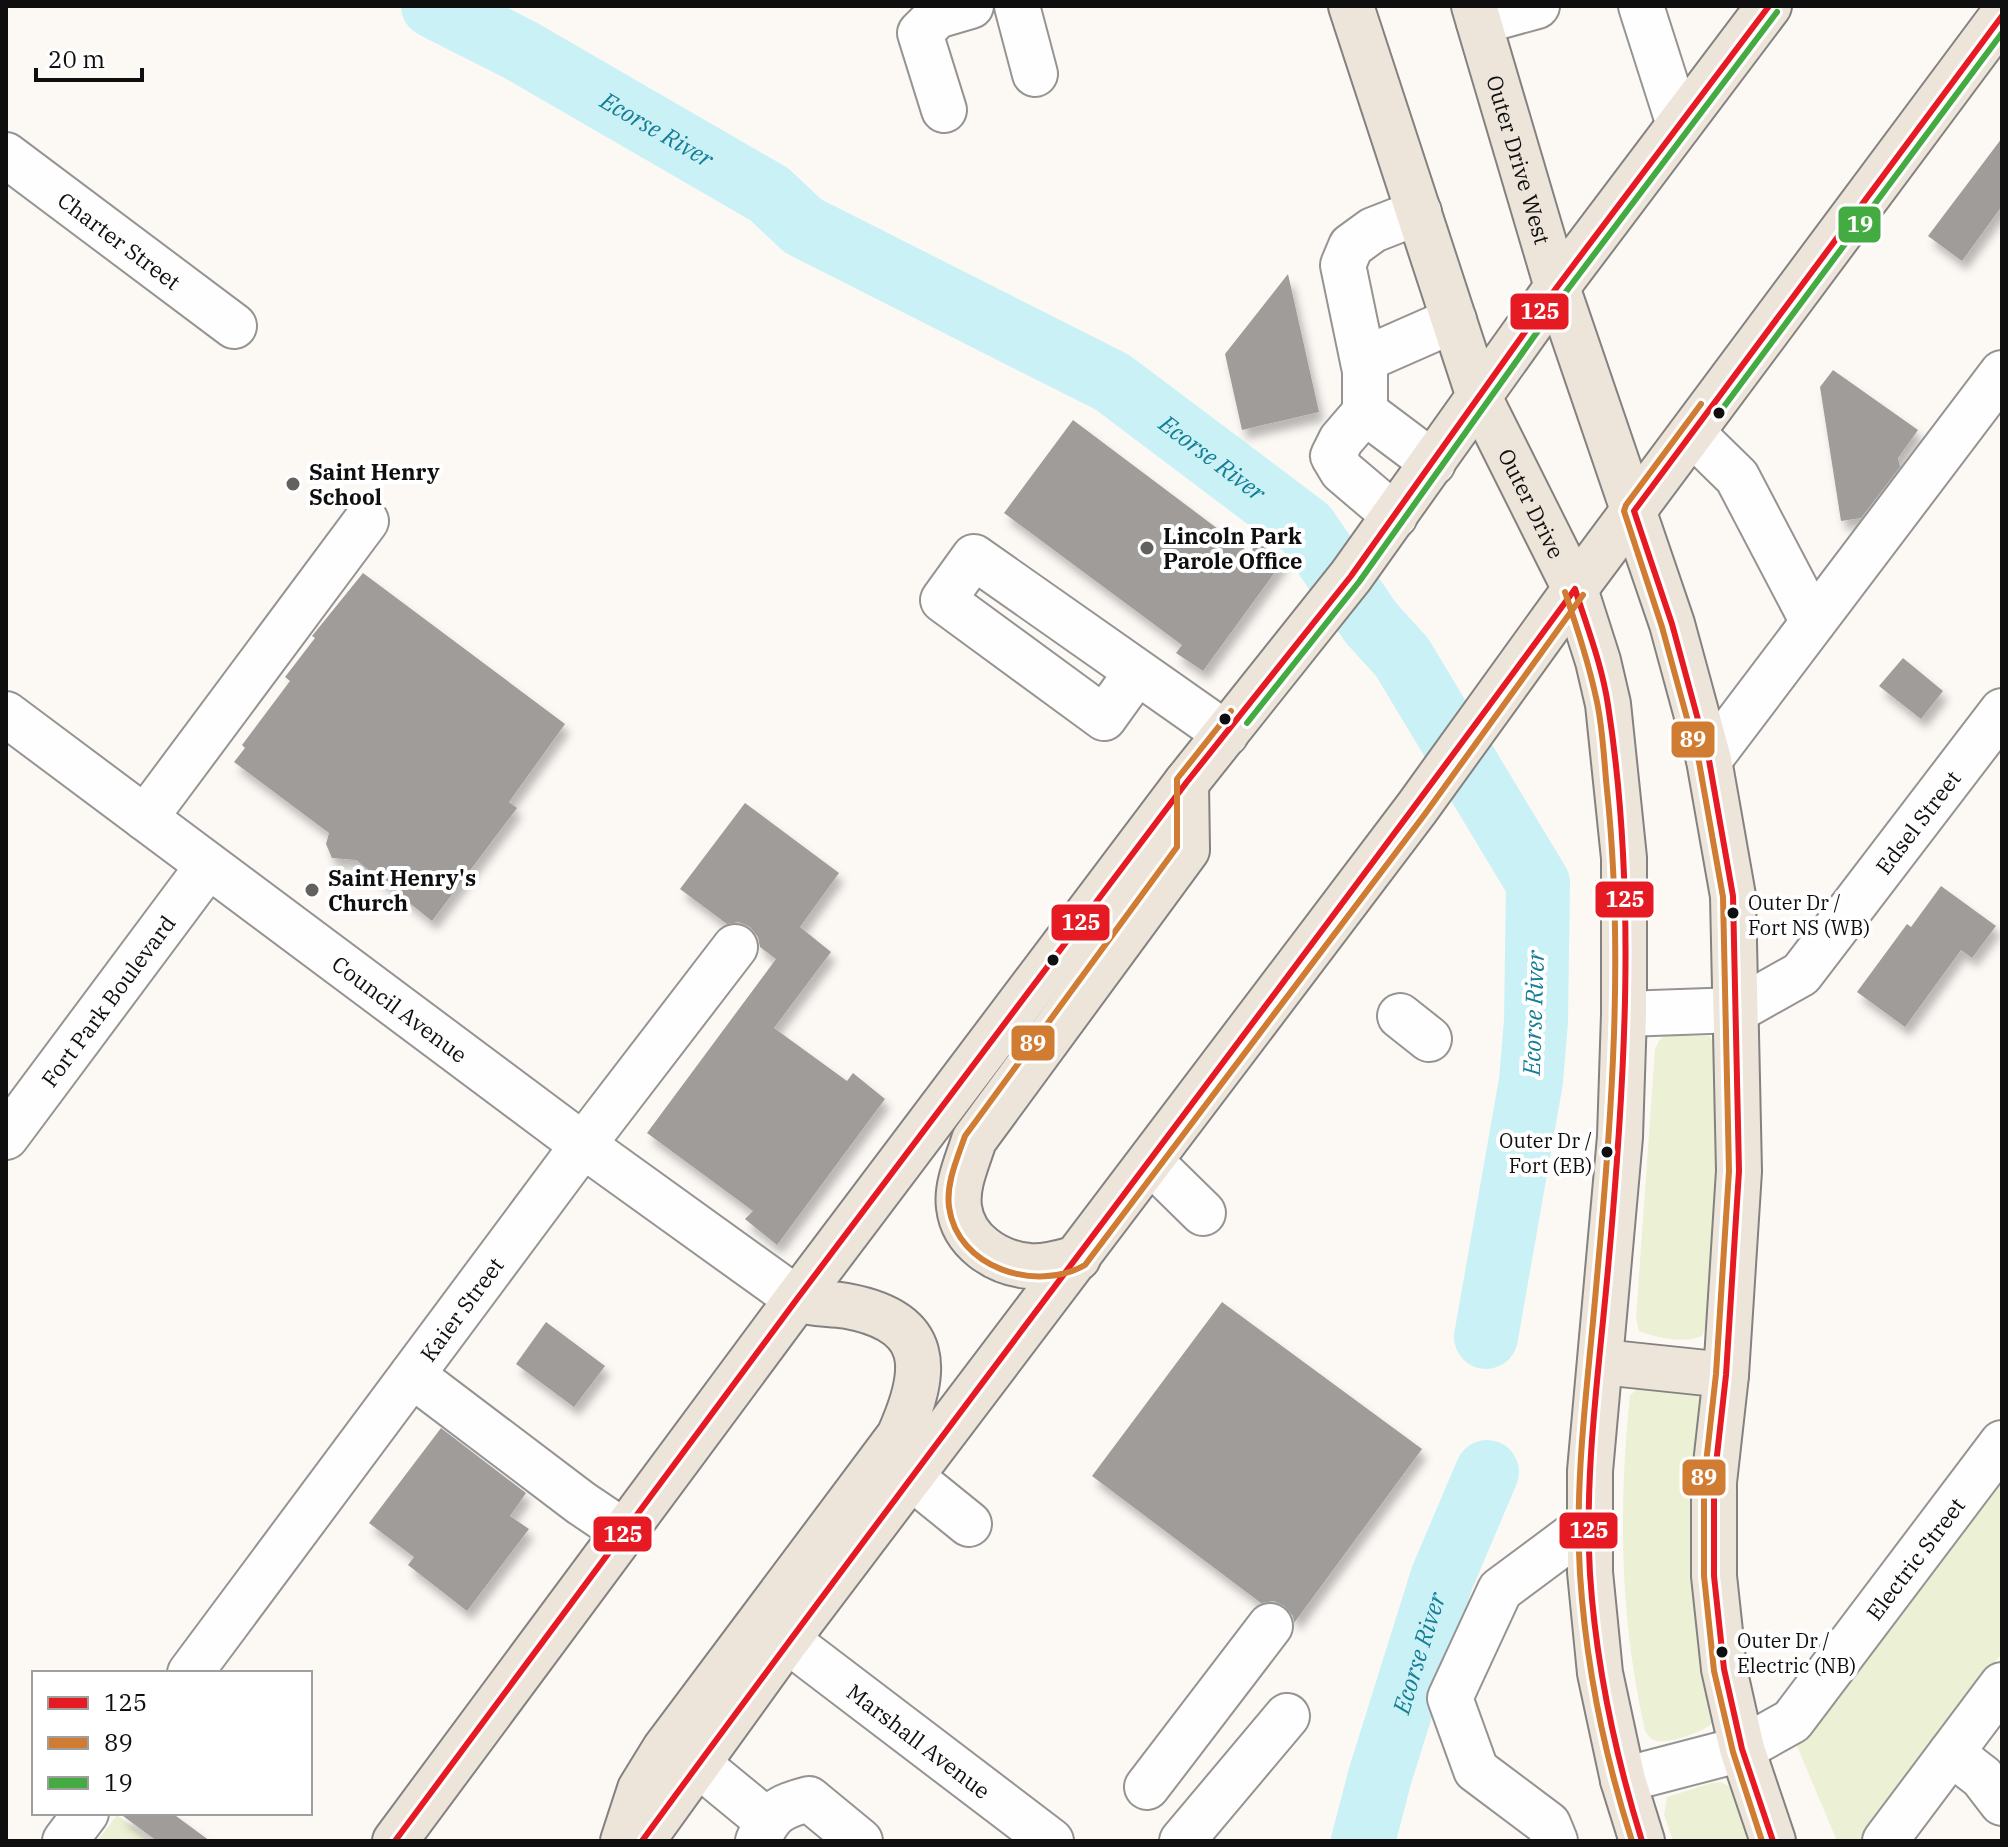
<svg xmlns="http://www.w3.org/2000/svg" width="2008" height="1847" font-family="'IBM Plex Serif',serif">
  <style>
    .grass { fill: #ecf1d5 }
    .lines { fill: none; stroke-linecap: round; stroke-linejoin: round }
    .river { stroke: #caf2f6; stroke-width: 64 }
    .building { fill: #a09c9a; filter: url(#shadow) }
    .minor-casing { stroke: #969493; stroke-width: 48 }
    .major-casing { stroke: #838280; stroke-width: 48 }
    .minor { stroke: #fffefe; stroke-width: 44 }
    .major { stroke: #ede4da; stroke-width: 44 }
    .bus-1-casing { stroke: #fff; stroke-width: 12 }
    .bus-2-casing { stroke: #fff; stroke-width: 12 }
    .bus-3-casing { stroke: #fff; stroke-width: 12 }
    .bus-1 { stroke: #e51a23; stroke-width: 6 }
    .bus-2 { stroke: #d07c32; stroke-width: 6 }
    .bus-3 { stroke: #44aa42; stroke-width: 6 }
    .bus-dot { fill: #0f0f0f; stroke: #fff; stroke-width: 3 }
    .poi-dot { fill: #626160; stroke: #fff; stroke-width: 3 }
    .labels { text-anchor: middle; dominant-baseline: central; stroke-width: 8; stroke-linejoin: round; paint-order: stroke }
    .bus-label { font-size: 20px; fill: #0f0f0f; stroke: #fff; text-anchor: start }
    .street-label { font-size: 22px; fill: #0f0f0f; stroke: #fff }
    .poi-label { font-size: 22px; font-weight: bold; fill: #0f0f0f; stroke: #fff; text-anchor: start }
    .water-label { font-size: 24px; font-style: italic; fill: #157d96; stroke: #fff }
    .line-badge { stroke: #fff; stroke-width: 3 }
    .badge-label { font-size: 22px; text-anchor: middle; font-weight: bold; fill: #fff }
  </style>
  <defs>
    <filter id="shadow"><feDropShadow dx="5" dy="9" stdDeviation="4" flood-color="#0004"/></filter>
  </defs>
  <rect width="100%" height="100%" fill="#fcf9f5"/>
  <path class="grass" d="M1668,1034L1710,1036L1719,1053L1720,1135L1707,1325L1702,1336C1684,1344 1657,1338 1639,1331L1636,1318L1655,1049L1660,1039Z
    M1640,1387L1695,1390L1702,1402L1713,1722C1707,1731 1665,1746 1654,1740C1652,1740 1646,1733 1645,1731C1620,1620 1618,1509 1630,1395Z
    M2002,1472V1653L1860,1841H1837L1797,1746Z
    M1721,1782L1732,1788L1751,1841H1673L1664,1815L1667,1797L1711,1783Z
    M117,1815L151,1841H97Z"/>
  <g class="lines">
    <g class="river">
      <path id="s1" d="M433,6L520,50L769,194L803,226L1112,382L1306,528L1371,623L1402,657L1538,883L1536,1021L1531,1081L1486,1337"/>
      <path id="s2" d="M1363,1841L1380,1776L1442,1578L1487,1472"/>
    </g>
  </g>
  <path class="building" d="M2002,138V206L1962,261L1928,236Z
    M1288,274L1319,412L1242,430L1225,354Z
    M1833,370L1918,430L1898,458L1900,467L1861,518L1841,521L1820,387Z
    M1073,420L1250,553L1257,542L1283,561L1203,671L1176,653L1182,645L1004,513Z
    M363,573L565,724L509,802L517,808L432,921L356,860L332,858L326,844L329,833L234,762L245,748L242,745L290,681L285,677L315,638L312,636Z
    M1903,658L1943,691L1921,719L1879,686Z
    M745,803L839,873L800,927L831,952L774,1028L847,1081L853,1073L885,1099L777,1245L745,1219L753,1211L647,1133L776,959L760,947L758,937L750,927L739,922L727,924L680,889Z
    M1941,886L1996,926L1972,958L1961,950L1905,1027L1857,992L1907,924L1911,927Z
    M1222,1302L1422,1449L1294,1623L1293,1616L1284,1606L1274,1601L1261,1603L1092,1476Z
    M546,1322L605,1366L574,1407L516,1364Z
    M441,1428L526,1493L510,1516L529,1529L467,1611L408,1565L414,1557L369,1523Z
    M119,1813H172L210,1841H157Z"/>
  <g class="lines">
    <g class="minor-casing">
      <g id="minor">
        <path d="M1017,6L1035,74"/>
        <path d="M1641,6L1679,125"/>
        <path d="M1479,22L1537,6"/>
        <path d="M944,110L920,33L937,16L971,6"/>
        <path id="s3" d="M6,155L234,326"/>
        <path d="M1363,360L1454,320"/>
        <path d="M1365,412V371L1343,265L1351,246L1373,230L1419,212"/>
        <path d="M1692,433L1737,477L1813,622"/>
        <path d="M1395,516L1342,471L1333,456L1341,440L1365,412L1433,463"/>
        <path d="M1137,672L1104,718L943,600L974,557L1226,734"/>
        <path id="s4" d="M6,714L583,1145L797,1299"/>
        <path d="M1709,760L2002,373"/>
        <path d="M145,818L366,521"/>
        <path id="s5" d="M1624,1014L1737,1010L1801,974L2002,711"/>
        <path d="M1400,1016L1429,1039"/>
        <path id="s6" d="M6,1137L208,866"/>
        <path d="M1151,1162L1203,1213"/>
        <path d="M412,1375L581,1503L624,1532"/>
        <path d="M911,1477L969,1524"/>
        <path id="s7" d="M787,1640L1051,1841"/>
        <path id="s8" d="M190,1673L583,1145L735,947"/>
        <path d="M1951,1753L1982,1777L2002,1803"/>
        <path d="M698,1764L766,1820"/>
        <path id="s9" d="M1623,1780L1742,1749L1792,1721L2002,1443"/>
        <path d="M1147,1787L1270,1626"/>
        <path d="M65,1841L86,1813"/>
        <path d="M758,1841C770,1812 779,1807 809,1799L860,1841"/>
        <path d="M1182,1841L1287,1716"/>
        <path d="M1555,1841L1548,1824L1476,1770L1450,1698L1500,1590L1590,1523"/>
        <path d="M1885,1841L2002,1685"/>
      </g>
    </g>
    <g class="major-casing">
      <g id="major">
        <path id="s10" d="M1351,6L1479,397L1575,589L1598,661L1608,704L1624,858V1014L1620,1137L1590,1471V1572L1600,1673L1623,1780L1642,1841"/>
        <path id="s11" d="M1474,6L1557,287L1672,624L1709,760L1733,896L1739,1171L1726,1375L1714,1482V1576L1724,1669L1742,1749L1773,1841"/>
        <path d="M1078,1258C1062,1262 1046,1268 1029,1266C996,1263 963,1241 959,1207C956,1185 968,1160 974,1140L1187,850L1186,783"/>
        <path d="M1602,1362L1726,1375"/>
        <path d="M395,1841L797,1299L1186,783L1351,576L1557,287L1769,6"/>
        <path d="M623,1841L640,1789L664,1750L899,1436C929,1369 932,1322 847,1306C830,1303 813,1305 797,1299"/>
        <path d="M642,1841L787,1640L1417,808L1575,589L2002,16"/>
      </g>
    </g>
    <use href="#minor" class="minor"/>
    <use href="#major" class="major"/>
    <g class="bus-1-casing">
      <path id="bus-1" d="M1575,589C1587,627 1602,665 1608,705C1637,891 1625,1083 1608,1269C1599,1370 1584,1472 1590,1574C1596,1665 1615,1754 1642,1841
        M395,1841L797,1299L1186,783L1351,576L1557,287L1769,6
        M642,1841C949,1421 1268,1009 1575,589
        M1773,1841L1742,1749L1724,1669L1714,1576V1482L1726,1375L1739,1171L1733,896L1709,760L1672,624L1634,511L2002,16"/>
    </g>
    <g class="bus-2-casing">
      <path id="bus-2" d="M1701,404L1626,505L1624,511L1662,627L1699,762L1723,897L1729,1171L1716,1374L1704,1481V1576L1714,1671L1733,1752L1762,1841
        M1565,592C1577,628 1589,664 1597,702C1603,730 1604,761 1607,790C1624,952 1612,1115 1597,1277C1589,1375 1574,1475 1580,1574C1586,1665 1604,1754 1632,1841
        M1231,711L1177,779V847L965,1136C957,1159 946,1183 949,1207C957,1268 1036,1293 1085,1265L1425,814L1583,595"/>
    </g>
    <g class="bus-3-casing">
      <path id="bus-3" d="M1717,416L2002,33
        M1247,723L1359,582L1565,293L1777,12"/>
    </g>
    <use href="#bus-1" class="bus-1"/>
    <use href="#bus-2" class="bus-2"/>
    <use href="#bus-3" class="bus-3"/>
  </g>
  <g class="bus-dot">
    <circle cx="1719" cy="413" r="7"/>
    <circle cx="1225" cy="719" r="7"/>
    <circle cx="1733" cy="913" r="7"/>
    <circle cx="1053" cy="960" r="7"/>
    <circle cx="1607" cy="1152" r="7"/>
    <circle cx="1722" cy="1652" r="7"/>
  </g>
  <g class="poi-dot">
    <circle cx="293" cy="484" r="8"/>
    <circle cx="1147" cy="548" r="8"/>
    <circle cx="312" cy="890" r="8"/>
  </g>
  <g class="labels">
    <g class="bus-label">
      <text x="1748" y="902">Outer Dr /<tspan x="1748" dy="25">Fort NS (WB)</tspan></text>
      <text x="1592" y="1140" text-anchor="end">Outer Dr /<tspan x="1592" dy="25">Fort (EB)</tspan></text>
      <text x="1737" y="1640">Outer Dr /<tspan x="1737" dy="25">Electric (NB)</tspan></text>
    </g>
    <g class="street-label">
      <text stroke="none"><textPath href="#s11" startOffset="160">Outer Drive West</textPath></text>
      <text stroke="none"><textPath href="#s3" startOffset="142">Charter Street</textPath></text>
      <text stroke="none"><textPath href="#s10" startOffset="530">Outer Drive</textPath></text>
      <text stroke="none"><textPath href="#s5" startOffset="378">Edsel Street</textPath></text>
      <text stroke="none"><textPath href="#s6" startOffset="170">Fort Park Boulevard</textPath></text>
      <text stroke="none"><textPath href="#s4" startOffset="492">Council Avenue</textPath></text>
      <text stroke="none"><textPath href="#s8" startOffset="454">Kaier Street</textPath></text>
      <text stroke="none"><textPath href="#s9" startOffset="384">Electric Street</textPath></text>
      <text stroke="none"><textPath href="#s7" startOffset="166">Marshall Avenue</textPath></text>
    </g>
    <g class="poi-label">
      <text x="309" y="471">Saint Henry<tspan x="309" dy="25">School</tspan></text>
      <text x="1163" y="535">Lincoln Park<tspan x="1163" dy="25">Parole Office</tspan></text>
      <text x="328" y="877">Saint Henry's<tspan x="328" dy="25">Church</tspan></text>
    </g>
    <g class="water-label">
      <text stroke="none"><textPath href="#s1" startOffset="256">Ecorse River</textPath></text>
      <text stroke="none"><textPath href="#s1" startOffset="904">Ecorse River</textPath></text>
      <text transform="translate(1533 1013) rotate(-88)">Ecorse River</text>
      <text stroke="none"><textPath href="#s2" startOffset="196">Ecorse River</textPath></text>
    </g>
  </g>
  <g class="line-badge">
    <rect x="1837" y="205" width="45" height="39" rx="8" fill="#44aa42"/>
    <rect x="1509" y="292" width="61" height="39" rx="8" fill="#e51a23"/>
    <rect x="1670" y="720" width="46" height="39" rx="8" fill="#d07c32"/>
    <rect x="1594" y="880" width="61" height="39" rx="8" fill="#e51a23"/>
    <rect x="1050" y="903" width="61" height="39" rx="8" fill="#e51a23"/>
    <rect x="1010" y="1024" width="46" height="38" rx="8" fill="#d07c32"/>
    <rect x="1681" y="1458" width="46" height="39" rx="8" fill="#d07c32"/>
    <rect x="1558" y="1511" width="61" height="39" rx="8" fill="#e51a23"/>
    <rect x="592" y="1515" width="61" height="38" rx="8" fill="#e51a23"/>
  </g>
  <g class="badge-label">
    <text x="1860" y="232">19</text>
    <text x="1540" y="319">125</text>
    <text x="1693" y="747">89</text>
    <text x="1625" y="907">125</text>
    <text x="1081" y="930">125</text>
    <text x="1033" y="1051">89</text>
    <text x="1704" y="1485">89</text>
    <text x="1589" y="1538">125</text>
    <text x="623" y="1542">125</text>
  </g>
  <rect width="2008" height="1847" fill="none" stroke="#0f0f0f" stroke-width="16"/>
  <rect x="32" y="1671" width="280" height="144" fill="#ffffff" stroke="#9f9f9f" stroke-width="2"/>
  <rect x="48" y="1697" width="40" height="12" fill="#e51a23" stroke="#9f9f9f" stroke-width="2"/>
  <text x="104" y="1711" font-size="24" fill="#0f0f0f">125</text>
  <rect x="48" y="1737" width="40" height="12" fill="#d07c32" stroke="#9f9f9f" stroke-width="2"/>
  <text x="104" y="1751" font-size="24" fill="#0f0f0f">89</text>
  <rect x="48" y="1777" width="40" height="12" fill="#44aa42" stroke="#9f9f9f" stroke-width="2"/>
  <text x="104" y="1791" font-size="24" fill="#0f0f0f">19</text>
  <path d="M36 68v12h106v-12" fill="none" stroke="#0f0f0f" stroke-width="4"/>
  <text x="48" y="68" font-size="24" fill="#0f0f0f" stroke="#ffffff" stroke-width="6" paint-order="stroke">20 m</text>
</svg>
